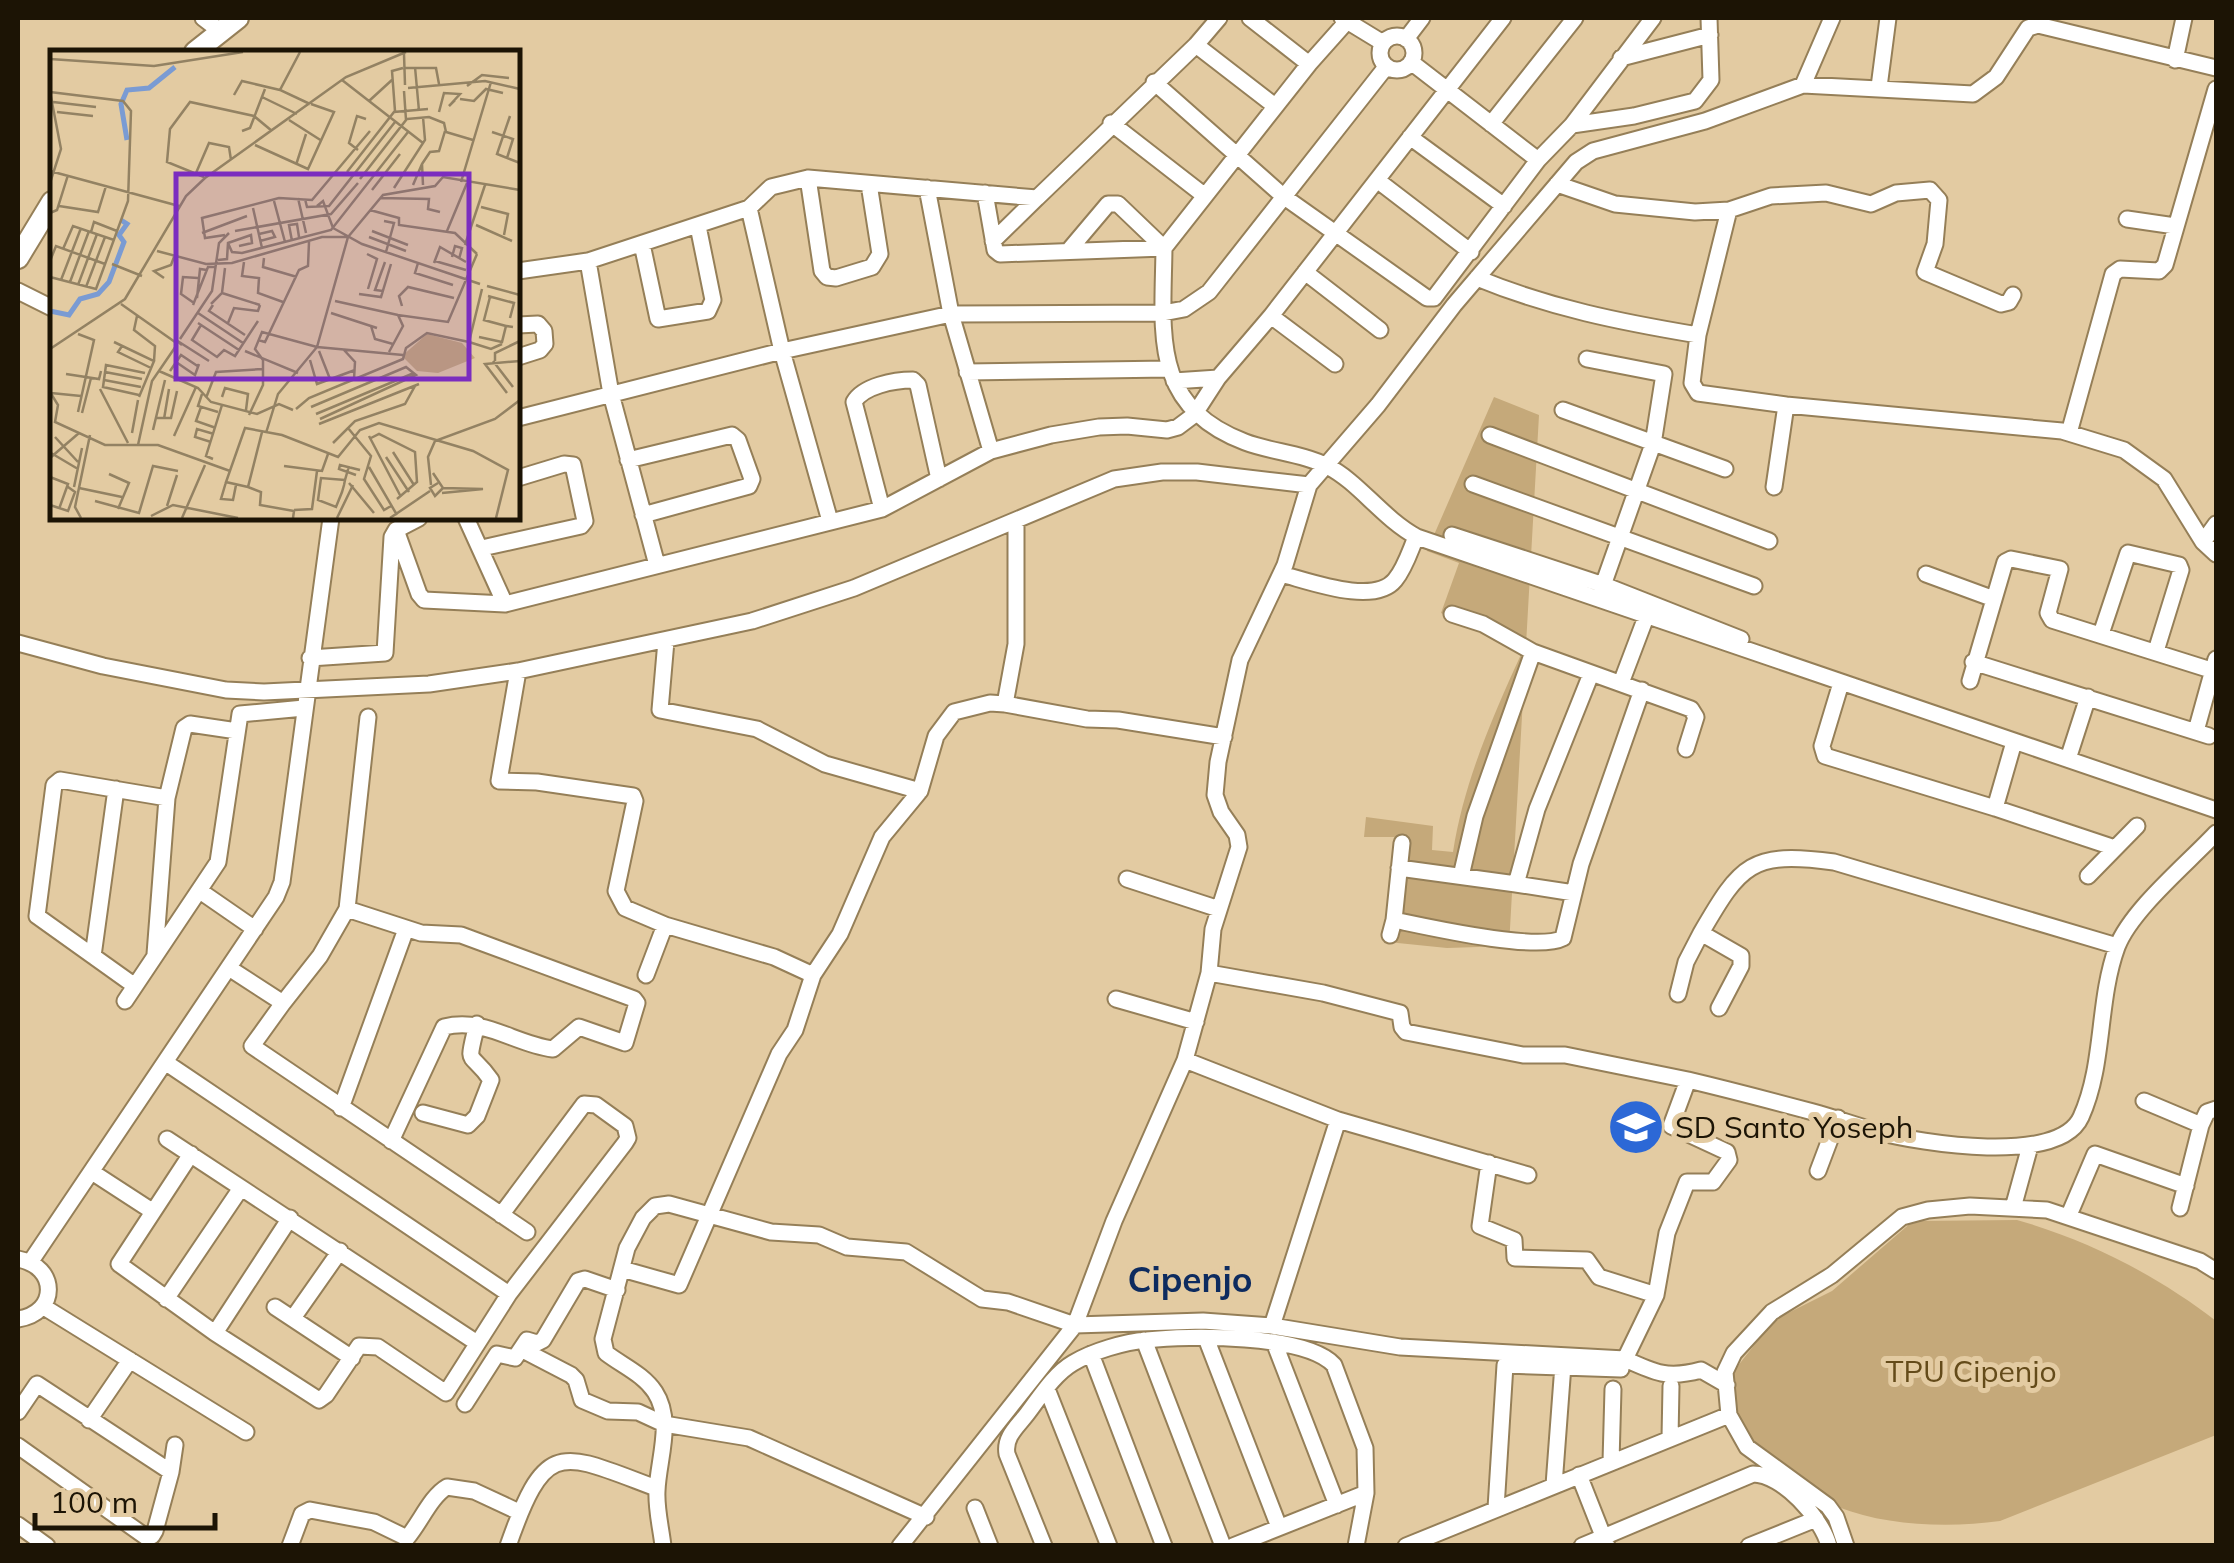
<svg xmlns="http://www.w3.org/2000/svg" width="2234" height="1563" font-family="Mulish,sans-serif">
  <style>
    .green { fill: #c5a97a }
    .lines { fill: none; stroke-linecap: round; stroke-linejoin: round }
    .minor-casing { stroke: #957f58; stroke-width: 19 }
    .major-casing { stroke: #957f58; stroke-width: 24 }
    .minor { stroke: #fff; stroke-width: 15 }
    .major { stroke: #fff; stroke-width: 20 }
    .labels { text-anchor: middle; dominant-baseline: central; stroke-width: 10; stroke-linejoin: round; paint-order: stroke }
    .poi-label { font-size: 30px; fill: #1c1405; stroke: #e3cba2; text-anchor: start }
    .park-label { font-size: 30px; fill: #644b1a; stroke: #e3cba2 }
    .quarter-label { font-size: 35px; font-weight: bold; fill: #0d2b5f; stroke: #e3cba2 }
    .inset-river { fill: none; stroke: #7a9bd3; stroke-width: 5 }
    .inset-road { fill: none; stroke: #938263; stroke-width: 2.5 }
    .view { fill: #7b2cbf; fill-opacity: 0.15; stroke: #7b2cbf; stroke-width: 5 }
    .inset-edge { fill: none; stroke: #1c1405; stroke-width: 5 }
  </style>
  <rect width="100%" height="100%" fill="#e3cba2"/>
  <path class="green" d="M1494,397L1539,415L1509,946L1447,948L1388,942L1401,837H1364L1366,817L1433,826L1432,850L1453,852C1464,781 1493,716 1523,650L1441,613L1459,563L1427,551Z
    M2017,1220C2088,1240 2158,1276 2216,1321V1435L2000,1521C1949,1528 1886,1526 1838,1507C1811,1495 1773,1463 1753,1440C1740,1426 1732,1404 1722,1386L1774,1320L1832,1291L1913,1221Z"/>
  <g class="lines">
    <g class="minor-casing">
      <path id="minor" d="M203,18L220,31
        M1250,18L1309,64
        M1342,18L1383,43
        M1380 53a17 17 0 1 1 34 0a17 17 0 1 1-34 0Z
        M1406,39L1422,18
        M1196,45L1275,106
        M1621,58L1710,35
        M2175,60L2184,18
        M1411,62L1538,160
        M1154,82L1283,196L1427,298H1434L1538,160L1572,125L1653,18
        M1803,85L1832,18
        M1879,87L1888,18
        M1111,123L1205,196
        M1491,124L1575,18
        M1572,125L1634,116L1695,101L1711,80L1709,18
        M1410,137L1504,206
        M808,178L822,271L827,277L836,278L872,267L880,254L869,184
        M1377,180L1471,252
        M1557,184L1615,204L1695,212L1729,210L1771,196L1826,193L1871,204L1896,193L1930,190L1939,200L1935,244L1925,272L2001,304L2009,302L2013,295
        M927,188L951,314L991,451
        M985,193L995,250L1000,254L1164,248L1309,64L1350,18
        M749,208L782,351L830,521
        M1729,210L1698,335L1692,383L1698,393L1786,405L2062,431L2124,450L2164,479L2203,542L2216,554
        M2127,219L2175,226
        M993,241L1037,198
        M642,244L658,319L708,311L713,300L698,226
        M1070,249L1108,204H1118L1164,248C1163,333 1150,406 1245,442C1271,452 1302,453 1327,466C1359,482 1382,518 1417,537L2216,810
        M588,261L611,394L657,565
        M518,271L588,261L749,208L771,187L808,178L1037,198L1196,45L1219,18
        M1305,272L1380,330
        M1477,278C1550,308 1620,322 1698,335
        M18,291L52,308
        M1271,316L1335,364
        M518,325L538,324L544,331L545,344L540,350L518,357
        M1587,359L1664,374L1653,444L1601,591
        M967,372L1168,369
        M1174,381L1218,378
        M1563,410L1725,469
        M518,418L782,351L951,314L1163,313L1184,309L1209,292L1386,67
        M2069,433L2113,274L2120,269L2159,271L2165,265L2216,89
        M1490,435L1769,541
        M628,460L732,435L738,440L752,479L749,486L643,515
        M1473,484L1754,586
        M1774,487L1786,405
        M882,509L854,402C863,386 894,380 913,380L918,385L939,479
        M466,518L505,604
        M396,530L419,594L424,600L505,604L882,509L991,451L1051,435L1099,427L1127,426L1167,430L1178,427L1194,415L1218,378L1271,316L1503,18
        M1452,535L1604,585L1741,639
        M2203,542L2216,524
        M482,548L581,526L585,521L573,465L564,464L518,478
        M1281,574C1309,581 1374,606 1395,580C1405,568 1410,551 1416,537
        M1926,574L1994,599
        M1452,614L1483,624L1533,652L1475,816L1461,876
        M2101,634L2128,553L2179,565L2181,570L2156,651
        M666,641L660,710L757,729L825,764L920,791
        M18,643L103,666L226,690L264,692L429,684L518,671L752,621L854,588L1114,479L1162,472H1197L1309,485
        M1533,652L1691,709L1696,717L1686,749
        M310,658L385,653L392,537L396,530L419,518
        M1973,662L2209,736
        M518,671L499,781L537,782L633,796L635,801L616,891L625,908L665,925L774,957L813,975
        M1970,681L2005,562L2011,559L2060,569L2048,613L2052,620L2214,671
        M1621,683L1646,617
        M1841,683L1822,746L1825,756L1995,808L2115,848
        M1005,704L1016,644V521
        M2196,731L2216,659
        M2068,759L2088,697
        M1995,808L2014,742
        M1399,868L1516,884
        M2088,876L2137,826
        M1127,879L1219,909
        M200,891L255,929
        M1574,893L1516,884L1537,809L1591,674
        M347,909L421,933L461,935L634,999L637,1003L625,1043L579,1027L553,1049C514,1044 485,1017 444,1027L391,1141
        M1394,920C1428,927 1537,952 1563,938L1581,864L1642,690
        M1390,935L1394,920L1402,843
        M155,954L167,798L184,728L190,724L237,731
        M93,956L116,789
        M229,968L283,1003L320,956L347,909L368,717
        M1209,973L1323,993L1400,1013L1402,1027L1406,1032L1523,1055H1565L1688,1080
        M646,975L665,925
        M135,986L37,916L54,785L60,780L167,798
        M1678,994L1686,962L1701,933
        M1116,999L1196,1022
        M125,1001L218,862L240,714L304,708
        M283,1003L252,1046L527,1232
        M1719,1008L1741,966V956L1701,933C1741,864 1751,851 1834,862L2117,946
        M1185,1060L1338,1120L1528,1175
        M165,1062L509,1294
        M2144,1101L2201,1125
        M341,1108L406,929
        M423,1113L468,1125L477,1116L491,1080C469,1048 466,1070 477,1024
        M167,1139L477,1343
        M191,1154L119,1264L215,1333L319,1400L326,1395L359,1346L378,1347L446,1393L509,1294L625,1143L628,1138L625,1126L596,1105L584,1104L501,1215
        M1489,1163L1480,1226L1514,1240L1515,1258L1587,1260L1599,1277L1656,1295
        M1818,1171L1838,1118
        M92,1172L152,1211
        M2013,1208L2030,1146
        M2180,1208L2201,1125L2207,1112L2216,1109
        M2069,1215L2095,1154L2186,1186
        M18,1259C58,1266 59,1313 18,1319
        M31,1261L276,897L282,882L331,518
        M622,1269L679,1285L779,1054L795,1030L813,975L840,934L882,837L920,791L936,736L954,712L990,703L1005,704L1087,719L1118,720L1224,737
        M166,1299L241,1188
        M44,1307L246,1432
        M275,1307L352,1358
        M293,1318L340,1251
        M1272,1326L1338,1120
        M215,1333L290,1218
        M1206,1338L1279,1527
        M1144,1340L1223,1546
        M1274,1342L1337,1505
        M521,1349L571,1375L576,1380L582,1400L608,1411L638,1412L664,1424L749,1438L926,1517
        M1091,1354L1164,1546
        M1625,1359L1656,1295L1667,1233L1687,1182H1713L1729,1160L1727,1152L1671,1126L1688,1080C1730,1090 1772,1101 1813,1112C1835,1118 1857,1126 1879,1132C1920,1143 2059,1166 2081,1117C2105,1064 2097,1002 2117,947C2131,910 2188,863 2216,833
        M1047,1389L1109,1546
        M465,1404L497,1354L515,1358L527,1340L537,1343L543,1340L578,1281L585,1279L617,1290
        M18,1412L37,1384L171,1472
        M89,1420L130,1360
        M1670,1438L1671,1386
        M18,1446L146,1537L152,1536L155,1531L171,1472L175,1445
        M1611,1462L1613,1389
        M1579,1475L1607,1546
        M1554,1485L1563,1365
        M975,1508L990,1546
        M1496,1508L1505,1365L1621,1369
        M18,1525L47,1546
        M290,1546L302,1514L310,1510L374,1522L407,1538C420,1523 431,1496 447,1487L474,1491L519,1512
        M508,1546C546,1437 560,1452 656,1488
        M663,1546C661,1528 656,1509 657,1491C658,1460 674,1421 655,1392C643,1374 623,1366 606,1353L603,1339L627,1248L643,1218L655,1206L669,1204L771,1232L819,1235L847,1247L906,1252L982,1299L1008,1302L1075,1325L1203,1321L1272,1326L1400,1347L1625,1359C1655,1373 1668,1379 1701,1370L1727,1385
        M900,1546L1075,1325L1114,1221L1185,1060L1209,973L1213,929L1239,847L1237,835L1221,812L1215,795L1218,762L1240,660L1285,565L1309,485L1378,405L1454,305L1576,162L1593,151L1705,121L1803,85L1973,94L1996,77L2028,28L2038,25L2216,68
        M1044,1546L1007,1454C1004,1437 1017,1427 1027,1414C1040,1397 1054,1374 1073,1363C1093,1351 1124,1342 1147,1340C1188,1335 1305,1334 1334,1365L1365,1448L1366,1493L1356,1546
        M1233,1546L1366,1493
        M1406,1546L1729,1415
        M1582,1546L1753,1474C1782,1474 1822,1518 1829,1546
        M1749,1546L1816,1519
        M1846,1546L1836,1517L1828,1506L1747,1447L1729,1415L1725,1372L1734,1353L1772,1312L1832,1275L1902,1217L1928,1210L1970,1206L2047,1210L2200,1261L2216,1271"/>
    </g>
    <g class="major-casing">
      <path id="major" d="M195,52L238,18
        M18,258L52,202"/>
    </g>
    <use href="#minor" class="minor"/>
    <use href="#major" class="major"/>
  </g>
  <defs>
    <g id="school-disc" transform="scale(2.875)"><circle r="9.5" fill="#2c68d6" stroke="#e3cba2"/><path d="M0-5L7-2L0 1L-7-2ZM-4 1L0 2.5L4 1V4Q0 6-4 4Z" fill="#fff"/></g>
  </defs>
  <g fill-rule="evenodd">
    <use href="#school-disc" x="1636" y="1127"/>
  </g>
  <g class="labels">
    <g class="poi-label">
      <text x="1675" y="1127">SD Santo Yoseph</text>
    </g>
    <g class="park-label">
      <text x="1971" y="1371">TPU Cipenjo</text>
    </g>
    <g class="quarter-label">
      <text x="1190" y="1279">Cipenjo</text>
    </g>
  </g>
  <g transform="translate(50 50)">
    <rect width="470" height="470" fill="#e3cba2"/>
    <path d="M377,284L412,293L425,308L388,323L367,321L352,306Z" fill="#c5a97a"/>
    <path class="inset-river" d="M77,90L71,54L77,40L99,38L125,17M0,261L19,265L30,249L48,244L59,232L74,192L69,185L77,174L71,170"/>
    <path class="inset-road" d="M250,2L230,40L260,54M354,4L355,35M0,9L104,16L193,2M365,17L369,61M355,18H386L389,34M292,30L373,93M417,36L432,25L459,28M358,38L435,31L470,39M184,45L192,31L230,40M212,47L247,64M410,49L424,51L436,39L453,43M319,51L343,29M3,52L46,57M345,61L342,21L353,18M7,62L43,66M389,62L394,43L410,44L399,56L405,50M460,66L447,104L470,113M357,69L379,67L394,73L396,82L423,90M239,70L272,91M192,81L200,78L215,39M442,82L463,89L457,108M205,95L258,119L284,62L261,54M308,100L299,93L307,66L316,69M372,114L380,102L389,101L395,81M246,115L256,84M0,121L129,156M297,122L344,62L378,59M146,123L159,93L179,97L181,110M154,127L117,112L120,79L140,52L204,66L222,81M310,129L356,70L354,41M411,132L441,32M0,133L11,99L0,42M363,135L372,114L373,135M344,138L375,90L373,67M322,140L350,104M248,148L256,183M330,148L379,149L378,159L390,162M255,149L257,157L279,156L345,72M224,151L235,192M9,156L48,162L56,136M267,156L273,151L283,178L312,194L430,234M431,157L458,164L454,185M203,158L212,198M320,160L349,168V175L405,183L427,204M0,163L7,160L18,125M334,171L344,173L336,202M426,175L462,191M185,181L281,164L308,133M322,181L358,195M397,181L417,133M41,182L44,172L67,181M152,183L197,166M209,184L222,181L225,187L210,191M175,185L155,188L152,168L229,148L262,150L320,81M319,187L356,201M242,191L239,175L247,174L249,187M178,193L182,202L192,203L281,180L358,82M415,195L435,135M13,199L23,176L64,190M107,201L156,214L182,213L272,187H297M317,204L327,209L318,239M402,207L405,196L412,198L409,209M214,208L213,217L247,227M168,210L177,209L178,193L201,185L202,193L189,196M0,211L6,196L55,214M385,211L416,220M194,212L192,226L209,228L208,243L233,252M368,213L365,223L403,235M384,213L390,197L416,212M62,214L92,226M0,227L46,239L78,151L81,61L73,51L0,42M114,228L104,221L121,215L124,207M11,230L31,178M20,232L39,181M28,235L47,184M437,236L470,245M36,237L55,187M333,241L325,240L335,212M172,243L210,255M309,244L331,247L341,214M438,246L464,253L460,268M440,247L434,270L456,276M147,248L150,219L157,220M285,251L348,265M144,253L131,244L133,227L148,228M71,254L125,292M161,254L172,243L175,218M143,255L158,217H165M163,255L159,261L195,285M352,256L349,246L358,237L404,248M148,263L193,293M281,263L327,278M87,266L84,280L105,296L104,311M148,273L189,300M178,273L184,258L208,261L210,255M151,275L142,290L167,307L174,300L185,306L208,271M321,276L325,289L343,294M429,287L452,292L456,276L463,277M130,289L162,241L169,193L179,183M208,290L215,292L249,220L258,216L259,192M64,292L104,311L89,347M419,292L441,299L452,294M132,295L126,290L159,311M72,296L68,302L101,318M0,299L75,249L136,146L155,128L296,27L356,2M294,300L305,312L304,329M195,301L248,323M269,301L280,329M339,302L353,276L348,265L398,272L427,204M260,310L267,334L305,320M443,311L463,337M445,311V303L470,291M126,312L145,325L149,314M109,321L148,338L161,352L207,364L229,354L243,360M120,321L131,305L149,317M55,322L92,329M16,324L49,329L51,321M54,330L91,337M50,339L78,393M0,342L8,355L5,372L55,395H88L102,331L126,296M1,343L31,346M457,343L435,314L470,311M152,344L148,356L168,362M89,345L53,337L56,315L95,323M172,347L175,338L198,344L196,360M156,348L166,322L212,319M151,357L146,371L166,378M261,357L356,317L366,325L270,369M246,359L259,348L353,309L356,298L377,283L419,292L432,239M28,362L44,290L28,284M32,363L41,328M266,364L364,323M199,365L213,335V310L205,299L212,282L267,297L353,305M105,368H121L127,341M114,369L119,339M269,374L369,334M298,378L321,406L314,429L334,460L341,456M103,380L115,330M212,382L198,437L176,432L195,378L232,385L288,407L310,380L329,373L423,401L458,420L446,468M82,383L88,350M216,383L228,344L267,297L298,187L333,145L385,136L393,127L470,140M124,386L146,337M319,386L351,447M5,387L28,412M321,388L329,384L365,402L367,432L347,449M161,392L145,387L147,379L164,384M283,393L305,371L355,354L365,336M88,395H108L180,421M343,402L364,435M1,403L28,419M336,407L359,442M0,408L29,383M163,409L156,406L172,355M234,416L272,421L278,404M319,417L347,465M383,423L393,438L385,446L380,438L388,433M59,424L79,433L68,459M306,425L289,419L290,415L310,420M0,427L18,434L9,459M295,430L271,428L268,450L286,457L292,442L294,435L295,430L299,416M176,432L171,449L183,450L186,435M299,433L324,463M381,435L378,407L385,391L445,369L470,350M24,437L32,398M198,437L211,442L210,455L244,461L243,468M29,438L72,447M392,443L433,439L393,438M45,451L89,463L103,416L128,421M0,455L18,461L25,442L18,437M117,456L127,425M244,460L262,459L267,421M101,466L123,455L188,468M31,468L25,457L40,385M132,468L155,415M287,468L303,435M340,468L380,441"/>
    <path class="view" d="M126,124H419V329H126Z"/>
    <rect width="470" height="470" class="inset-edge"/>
  </g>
  <rect width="2234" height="1563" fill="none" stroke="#1c1405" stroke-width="40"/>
  <path d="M35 1513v15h180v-15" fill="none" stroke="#1c1405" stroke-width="5"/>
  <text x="50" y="1513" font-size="30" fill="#1c1405" stroke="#e3cba2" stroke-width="8" paint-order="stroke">100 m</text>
</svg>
